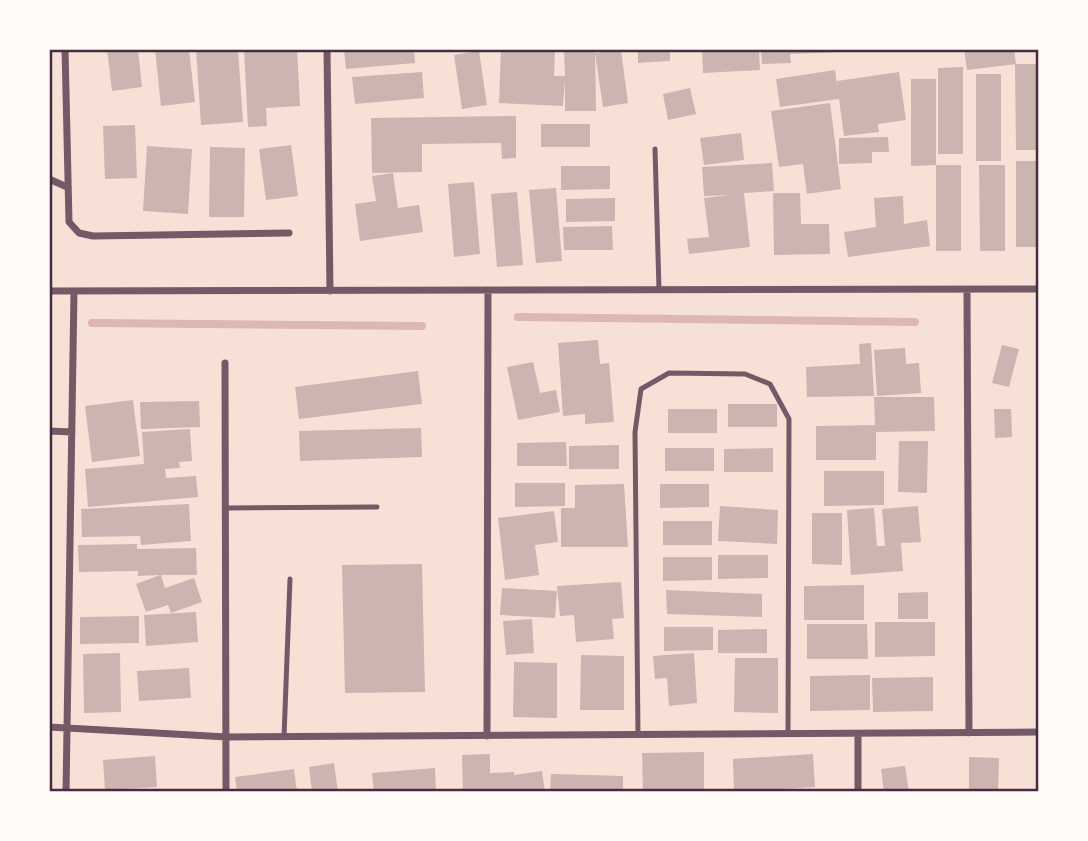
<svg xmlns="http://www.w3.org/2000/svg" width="1088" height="841" font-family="Barlow,sans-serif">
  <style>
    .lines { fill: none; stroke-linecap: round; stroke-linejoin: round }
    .stream { stroke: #dcb8b0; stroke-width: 8 }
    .building { fill: #ccb4b1 }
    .service { stroke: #755966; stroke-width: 5 }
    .minor { stroke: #755966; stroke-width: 7 }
    .neatline { fill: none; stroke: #4a2c40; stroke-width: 2.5 }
  </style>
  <rect width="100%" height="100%" fill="#f7e1d7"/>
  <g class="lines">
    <path class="stream" d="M518,317L915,322
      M92,323L422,326"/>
  </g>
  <path class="building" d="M107,49H138L142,87L112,91Z
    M155,49H189L195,102L161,106Z
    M196,49H238L243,122L201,125Z
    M244,49H297L300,106L266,108L267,126L248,127Z
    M344,49H414L415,63L346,69Z
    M501,49H555L554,76H565L564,49H595L596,111H565V79L563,106L499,103Z
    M638,49H670V61L638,63Z
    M702,49H759L760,70L703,73Z
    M761,49H842V52L790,54L791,63L762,64Z
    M964,49H1014L1016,64L967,70Z
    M621,50L628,103L603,107L595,53Z
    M479,51L487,105L462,109L454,55Z
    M1015,64H1039V150H1016Z
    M963,67V154H938V68Z
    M835,70L838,92L837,81L899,72L906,120L878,124L879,132L844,136L839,99L780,107L776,79Z
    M422,72L424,98L355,104L352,77Z
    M976,74H1001V161H976Z
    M911,79H936V165H961V251H936V165L911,166Z
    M690,88L696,114L668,120L663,94Z
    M830,103L841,189L807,194L803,164L779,167L771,111Z
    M516,116V158L502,159L501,143L422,144V172L372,173L371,118Z
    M541,124H590V147H541Z
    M135,125L137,178L105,179L103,126Z
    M741,133L744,160L704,165L700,138Z
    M888,137L889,152H872V163L839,164V138Z
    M291,145L298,196L266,200L259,149Z
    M147,146L192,149L188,214L143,211Z
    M210,147L245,148L244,217H209Z
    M1016,161H1039V247H1016Z
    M772,163L774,191L744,193L750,247L689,254L687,239L709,237L704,198L731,195L704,196L702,167Z
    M979,165H1005V251H980Z
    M561,166H610V189L561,190Z
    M393,173L398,208L419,205L423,232L360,241L355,204L376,201L372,176Z
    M474,182L480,254L454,257L448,184Z
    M556,188L562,261L536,263L529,190Z
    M517,192L523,265L497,267L491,194Z
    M773,193H800L801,224H829L830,254L774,255Z
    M903,196L904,224L927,220L930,246L848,257L844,232L876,227L874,198Z
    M615,198V221L566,222V199Z
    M612,226L613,250H564L563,227Z
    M598,340L600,364L609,363L614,422L585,424V414L563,416L558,343Z
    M871,343L874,396L807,397L806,367L860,364L859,344Z
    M1002,345L1019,349L1009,387L992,383Z
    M905,348L906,364L919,363L921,393L877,396L874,350Z
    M533,362L540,393L556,390L560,412L518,420L507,367Z
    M418,371L422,404L299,419L295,387Z
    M874,397H934L935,431L876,432V460H816V426L875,425Z
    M133,400L140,456L92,462L85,406Z
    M199,401L200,427L141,429L140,402Z
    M728,404H777V427H728Z
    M668,409H717V433H668Z
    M994,409H1011L1012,437L995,438Z
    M421,428L422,457L300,461L299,431Z
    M190,429L192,461L179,462L180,468L165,469L166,478L196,476L198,497L88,507L85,469L144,464L142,432Z
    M899,441H928L927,493L898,492Z
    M566,442L567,466H517V443Z
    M619,445V469H569V446Z
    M665,448H714V471H665Z
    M773,448V472H724V449Z
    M824,471H884V505L824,506Z
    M515,483H565V506L515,507Z
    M624,484L628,547H561V508H575V485Z
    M660,484H709V507L660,508Z
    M189,504L191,541L141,545L140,536L82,537L81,509Z
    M720,506L778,510L777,544L718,541Z
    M918,506L921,542L901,543L903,571L851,575L847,510L874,508L877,546H885L882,509Z
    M554,511L558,542L535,545L539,575L505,580L498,518Z
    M812,513H842V565L812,564Z
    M663,521H712V545H663Z
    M137,544V549L196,548L197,575H161L165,588L194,578L202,602L171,613L168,605L146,612L136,584L160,575L138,576V571L79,572L78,545Z
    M718,555H768V578L718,579Z
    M663,557H712V580L663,581Z
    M422,564L425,692L345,693L342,565Z
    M621,582L624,618L612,619L614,639L576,642L574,615L560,616L557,586Z
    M864,585V620H804V586Z
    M502,588L557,591L555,618L500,615Z
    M666,590L762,594V617L667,614Z
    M928,592V619H898V593Z
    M196,612L198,642L146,646L144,615Z
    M139,616V643L80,644V617Z
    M532,619L534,653L506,655L503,621Z
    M875,622H935V656L875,657Z
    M807,624H867L868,659H807Z
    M664,627H713V650L664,651Z
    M767,629V653H718V630Z
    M120,653L121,712L84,713L83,654Z
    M694,653L697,703L669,706L667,678L655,679L653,656Z
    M581,655L624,656V710H580Z
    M735,658H778V713L734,712Z
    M514,662L557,663V718L513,717Z
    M189,668L191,698L139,701L137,671Z
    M870,675V710L810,711V676Z
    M933,677V711L873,712L872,678Z
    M704,752V792H643L642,753Z
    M490,754V773L514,772V775L542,771L545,792H463L462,755Z
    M813,754L815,787L734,792L733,759Z
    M155,756L157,787L105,790L103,760Z
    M969,757L999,758L998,792H969Z
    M334,763L338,792H312L309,767Z
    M905,766L909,792H884L881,769Z
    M435,768L436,791L374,792L372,773Z
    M294,769L297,792H237L235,777Z
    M551,774L623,776V792H550Z"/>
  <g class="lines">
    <path class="service" d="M655,149L659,290
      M226,508L377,507
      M638,735L635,432L641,389L669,373L745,374L770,384L789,419L788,734
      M284,737L290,579"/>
    <path class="minor" d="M65,49L69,222L79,233L93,236L289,233
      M327,49L330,291
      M49,179L67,187
      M967,290L969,733
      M49,291L1039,289
      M225,363L226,792
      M49,431L72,432
      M49,727L227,737L1039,732
      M858,734V792
      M487,736L488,290
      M66,792L74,291"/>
  </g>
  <rect width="1088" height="841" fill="none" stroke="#fffaf5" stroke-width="102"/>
  <rect x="51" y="51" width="986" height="739" class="neatline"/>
</svg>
